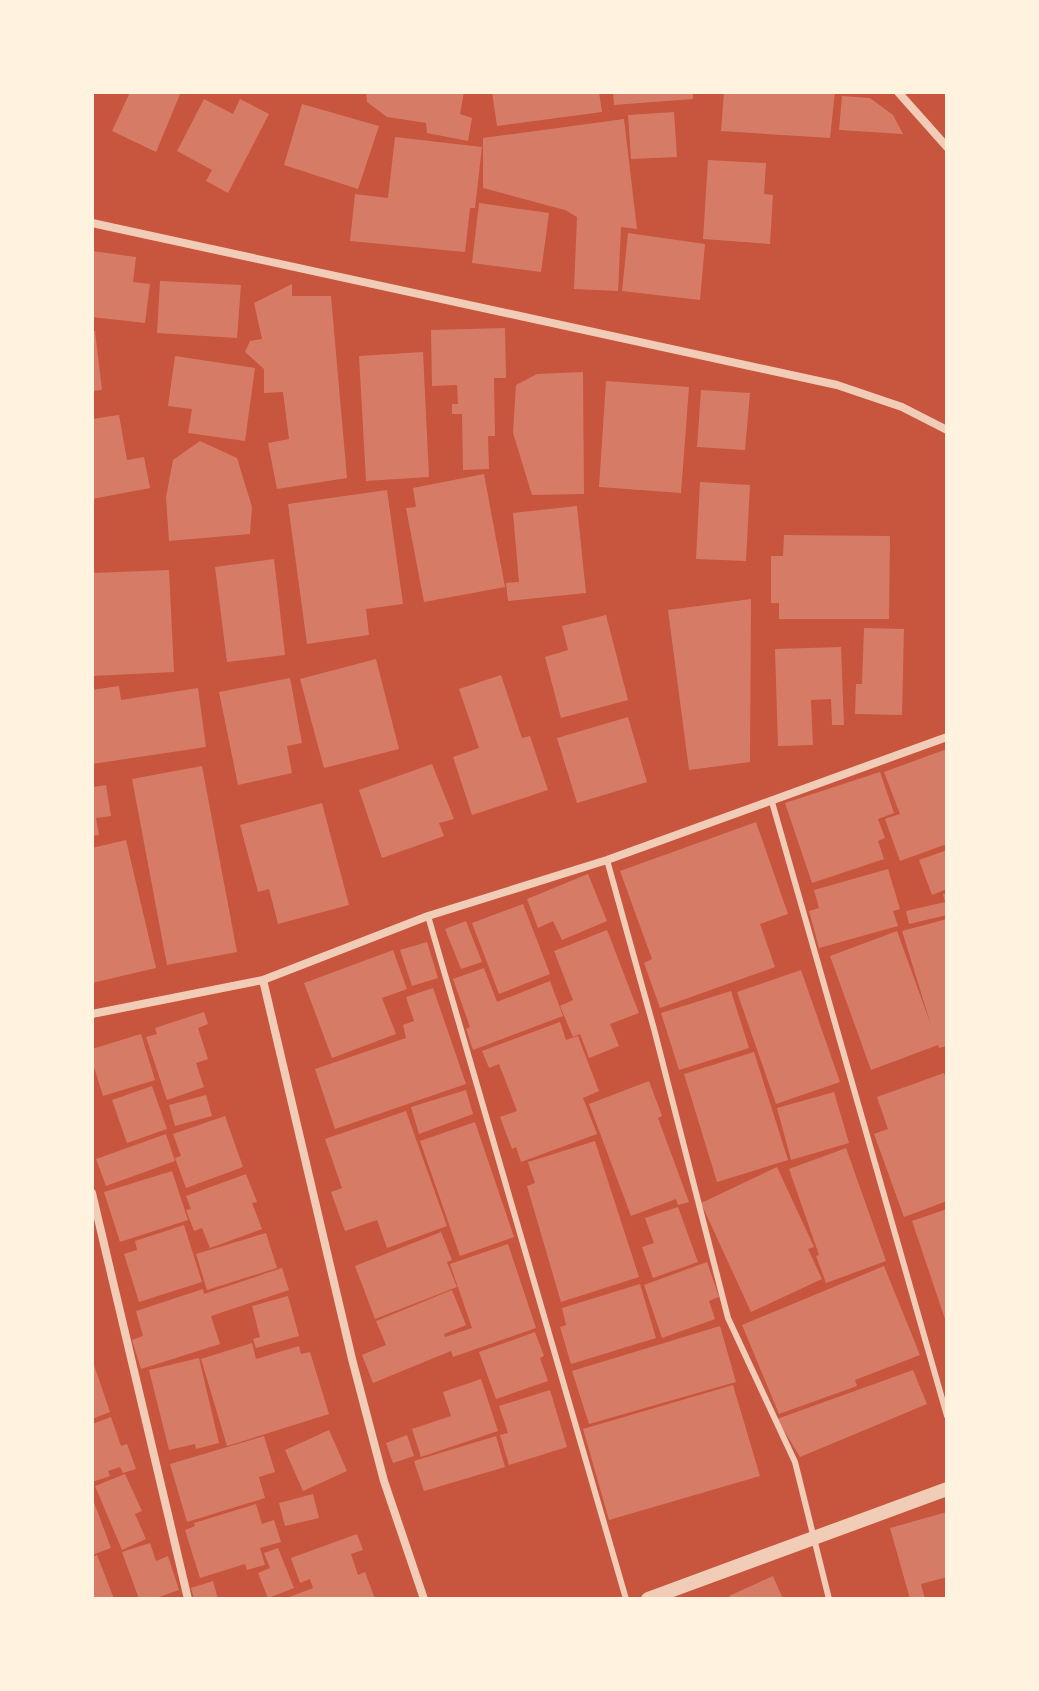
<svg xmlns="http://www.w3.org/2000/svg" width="1039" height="1691" font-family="'Archivo Narrow',sans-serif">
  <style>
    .building { fill: #d67c66 }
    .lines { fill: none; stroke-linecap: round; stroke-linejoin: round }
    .service { stroke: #f1ccb7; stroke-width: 6 }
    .minor { stroke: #f1ccb7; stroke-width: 8 }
    .tertiary { stroke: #f1ccb7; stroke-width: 14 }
  </style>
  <rect width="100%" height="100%" fill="#c8553d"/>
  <path class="building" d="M130,92H181L156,152L112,131Z
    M366,92H464L460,114L472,118L468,141L427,133L426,123L387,117L367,102Z
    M492,92H599L602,112L497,126Z
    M613,92H693V99L614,105Z
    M724,92H835L830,138L721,131Z
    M842,96L870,98L893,115L903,134L839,130Z
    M204,99L233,114L240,99L269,114L228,193L206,181L212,170L177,151Z
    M302,104L379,126L358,189L284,165Z
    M674,112L677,157L631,159L628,115Z
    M624,119L637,229L621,227L618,291L574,289L577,217L565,210L483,188V138Z
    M395,137L482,147L475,208H470L465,252L350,241L355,194L388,198Z
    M708,160L766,163L764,194L773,195L770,244L703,239Z
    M479,203L549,213L541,272L472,263Z
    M628,233L705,244L700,300L622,291Z
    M92,251L136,257L133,282L150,284L145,323L92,317Z
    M160,281L241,285L237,338L157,333Z
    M292,284V296H331L347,478L277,489L268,443L289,439L283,392L264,393V369L245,352L250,341L262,339L254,303Z
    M505,328L506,378H494L495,436H488L489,469L463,470L462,414H452V404H458L457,385L432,386L431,330Z
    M92,331H95L102,390L92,391Z
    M423,352L429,477L366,481L359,356Z
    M175,356L255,368L245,441L188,433L192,409L168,406Z
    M583,372L584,494L532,495L513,433L516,385L537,374Z
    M606,381L689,387L681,493L599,487Z
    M701,390L750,393L745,450L697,447Z
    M119,415L127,460L144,457L150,488L92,499V419Z
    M200,441L237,458L252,507L250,534L169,541L166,497L173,460Z
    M484,474L505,587L424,602L406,508L416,507L413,488Z
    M700,482L750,485L746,561L696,559Z
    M387,490L403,604L366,609L369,635L307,644L288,504Z
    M577,506L586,593L508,601L506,583L519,582L513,513Z
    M784,535L890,536L889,619H779V603H771V556H783Z
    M274,559L285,655L227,662L215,567Z
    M169,570L174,672L92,676V573Z
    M751,599L750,762L689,770L668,610Z
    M606,615L628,700L561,718L545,657L568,650L562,626Z
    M864,628L904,629L902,715L855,714L856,684H862Z
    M841,647L844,725H832L831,699L811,700L813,745L778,746L775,649Z
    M376,659L399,749L324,768L300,679Z
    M501,675L522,738L530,736L548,790L472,815L453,757L479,748L459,689Z
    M290,678L302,743L287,746L292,773L238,785L219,692Z
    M119,686L121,700L198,688L206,747L92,764V690Z
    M628,717L647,782L577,803L557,738Z
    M947,749V844L900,861L885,819L900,814L884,772Z
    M432,764L454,819L439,823L444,836L382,858L359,790Z
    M202,766L237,952L167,965L132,779Z
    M880,772L894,813L878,819L885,838L878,841L884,859L812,883L785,803Z
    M106,785L111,816L96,818L99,835L92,836V787Z
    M322,803L349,905L278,924L269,889L258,892L240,825Z
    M756,822L788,914L760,924L775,967L660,1008L644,963L652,959L620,871Z
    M126,840L156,968L92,983V848Z
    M947,850V889L932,895L919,860Z
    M888,869L900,909L893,911L898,926L819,948L809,911L819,908L814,890Z
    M588,874L607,921L562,940L553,921L538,928L527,899Z
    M947,893V915L909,924L906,911L945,902L943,894Z
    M523,904L550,974L499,994L472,923Z
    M947,919V1046L939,1048L938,1045L871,1070L830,956L897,931L931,1025L902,931Z
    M466,921L482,962L461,969L445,929Z
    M607,930L639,1013L610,1024L619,1046L589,1058L580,1034L573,1037L560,1006L573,1000L554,951Z
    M427,942L438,978L412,986L400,950Z
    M393,950L407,989L382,998L396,1034L332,1058L304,983Z
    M484,968L497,1002L550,981L563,1016L473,1050L466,1029L470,1027L453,979Z
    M801,970L840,1082L776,1104L737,992Z
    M433,988L466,1084L335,1129L315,1069L406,1038L403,1025L414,1021L406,997Z
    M731,991L749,1048L679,1070L661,1013Z
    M204,1012L208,1024L198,1028L208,1059L196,1063L204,1087L167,1100L146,1037L157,1034L155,1028Z
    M560,1022L566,1040L578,1036L599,1091L583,1098L597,1134L521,1162L516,1147L512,1149L500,1117L517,1111L499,1064L489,1068L482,1051Z
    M141,1034L155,1080L103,1096L92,1061V1049Z
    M754,1052L788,1160L717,1182L684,1074Z
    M944,1073L947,1081V1201L904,1217L874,1134L888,1129L877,1097Z
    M649,1081L662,1116L658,1118L689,1202L678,1205L676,1199L631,1216L589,1104Z
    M152,1086L167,1129L127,1143L112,1100Z
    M466,1090L473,1114L419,1134L411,1107Z
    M834,1092L849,1143L791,1160L777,1108Z
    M206,1095L212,1116L175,1126L169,1105Z
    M406,1111L447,1226L387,1248L377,1220L345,1231L331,1192L342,1188L325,1139Z
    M225,1116L243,1167L186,1188L175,1158L181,1156L173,1134Z
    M475,1122L514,1237L460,1256L420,1141Z
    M166,1134L175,1161L106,1186L96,1159Z
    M595,1141L639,1277L561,1302L527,1186L535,1183L528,1162Z
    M846,1148L886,1261L826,1283L816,1256L819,1255L789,1169Z
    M777,1167L814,1247L808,1249L822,1279L751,1312L701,1203Z
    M172,1171L188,1220L120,1242L104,1192Z
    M246,1174L257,1202L252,1203L262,1229L210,1248L202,1228L194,1231L186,1210L191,1209L186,1196Z
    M678,1207L698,1262L653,1278L642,1247L654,1243L645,1218Z
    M947,1209V1322H946L912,1221Z
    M184,1225L202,1282L139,1302L124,1254L137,1250L135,1241Z
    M441,1232L452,1260L447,1262L457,1287L375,1319L355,1266Z
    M266,1233L277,1268L207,1290L196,1254Z
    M508,1244L536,1328L453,1357L451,1351L373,1383L362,1355L386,1345L376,1321L452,1290L466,1325L444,1334L445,1337L472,1328L450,1264Z
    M707,1262L719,1297L709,1301L715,1319L662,1338L644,1285Z
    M884,1266L920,1355L855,1380L857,1386L779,1414L742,1325Z
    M282,1268L289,1290L211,1316L220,1344L141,1369L132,1340L143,1336L136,1311L203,1289L204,1294Z
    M640,1284L656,1338L571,1364L560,1327L566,1325L562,1308Z
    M288,1296L299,1336L256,1348L253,1339L260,1337L252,1306Z
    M720,1326L736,1382L589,1424L572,1371Z
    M535,1332L544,1356L540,1358L548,1381L496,1399L479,1352Z
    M252,1343L256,1359L299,1346L301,1354L310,1352L329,1414L227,1446L201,1359Z
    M199,1358L219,1443L196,1449L195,1444L169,1450L149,1370Z
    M92,1359L110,1412L92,1419Z
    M913,1370L927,1404L800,1457L777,1419Z
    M481,1379L498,1431L421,1457L412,1429L451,1416L443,1392Z
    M733,1385L760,1476L609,1520L583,1429Z
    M550,1390L567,1447L509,1465L500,1435L508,1433L499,1406Z
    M111,1417L121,1446L127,1444L136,1469L123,1473L120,1467L108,1471L110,1476L92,1482V1424Z
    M329,1430L347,1471L303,1491L285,1450Z
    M407,1435L414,1456L393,1463L386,1443Z
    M264,1436L275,1472L259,1477L265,1498L187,1522L170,1464Z
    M496,1436L505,1467L424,1491L414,1461Z
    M125,1474L142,1511L135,1514L146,1539L122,1550L95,1486Z
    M313,1494L319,1518L285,1526L279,1503Z
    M92,1497L111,1548L92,1555Z
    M256,1504L262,1524L274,1520L281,1542L260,1548L265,1565L247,1570L245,1564L200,1578L185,1530L195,1526L194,1523Z
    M947,1512V1577L921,1584L925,1599H910L890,1528Z
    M357,1534L363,1550L351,1554L358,1575L365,1572L375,1599H284L313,1588L310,1579L300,1583L291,1558Z
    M150,1543L156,1561L168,1556L179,1590L153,1599H139L122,1552Z
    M278,1548L294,1588L268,1598L258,1573L270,1568L264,1553Z
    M97,1555L114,1599H92V1557Z
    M773,1576L783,1599H731L729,1596Z
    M213,1581L218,1599H194L191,1588Z"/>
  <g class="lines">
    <path class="service" d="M772,802L947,1416
      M607,860L654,1029L728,1318L795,1462L829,1599
      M428,916L626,1599"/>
    <path class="minor" d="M898,92L947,147
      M92,223L837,385L902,407L947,430
      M263,980L352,1359L384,1481L424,1599
      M92,1014L263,980L428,916L607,860L947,737
      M92,1193L188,1599"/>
    <path class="tertiary" d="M648,1599L947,1489"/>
  </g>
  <rect width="1039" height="1691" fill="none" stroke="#fff3e0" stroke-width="188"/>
</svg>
